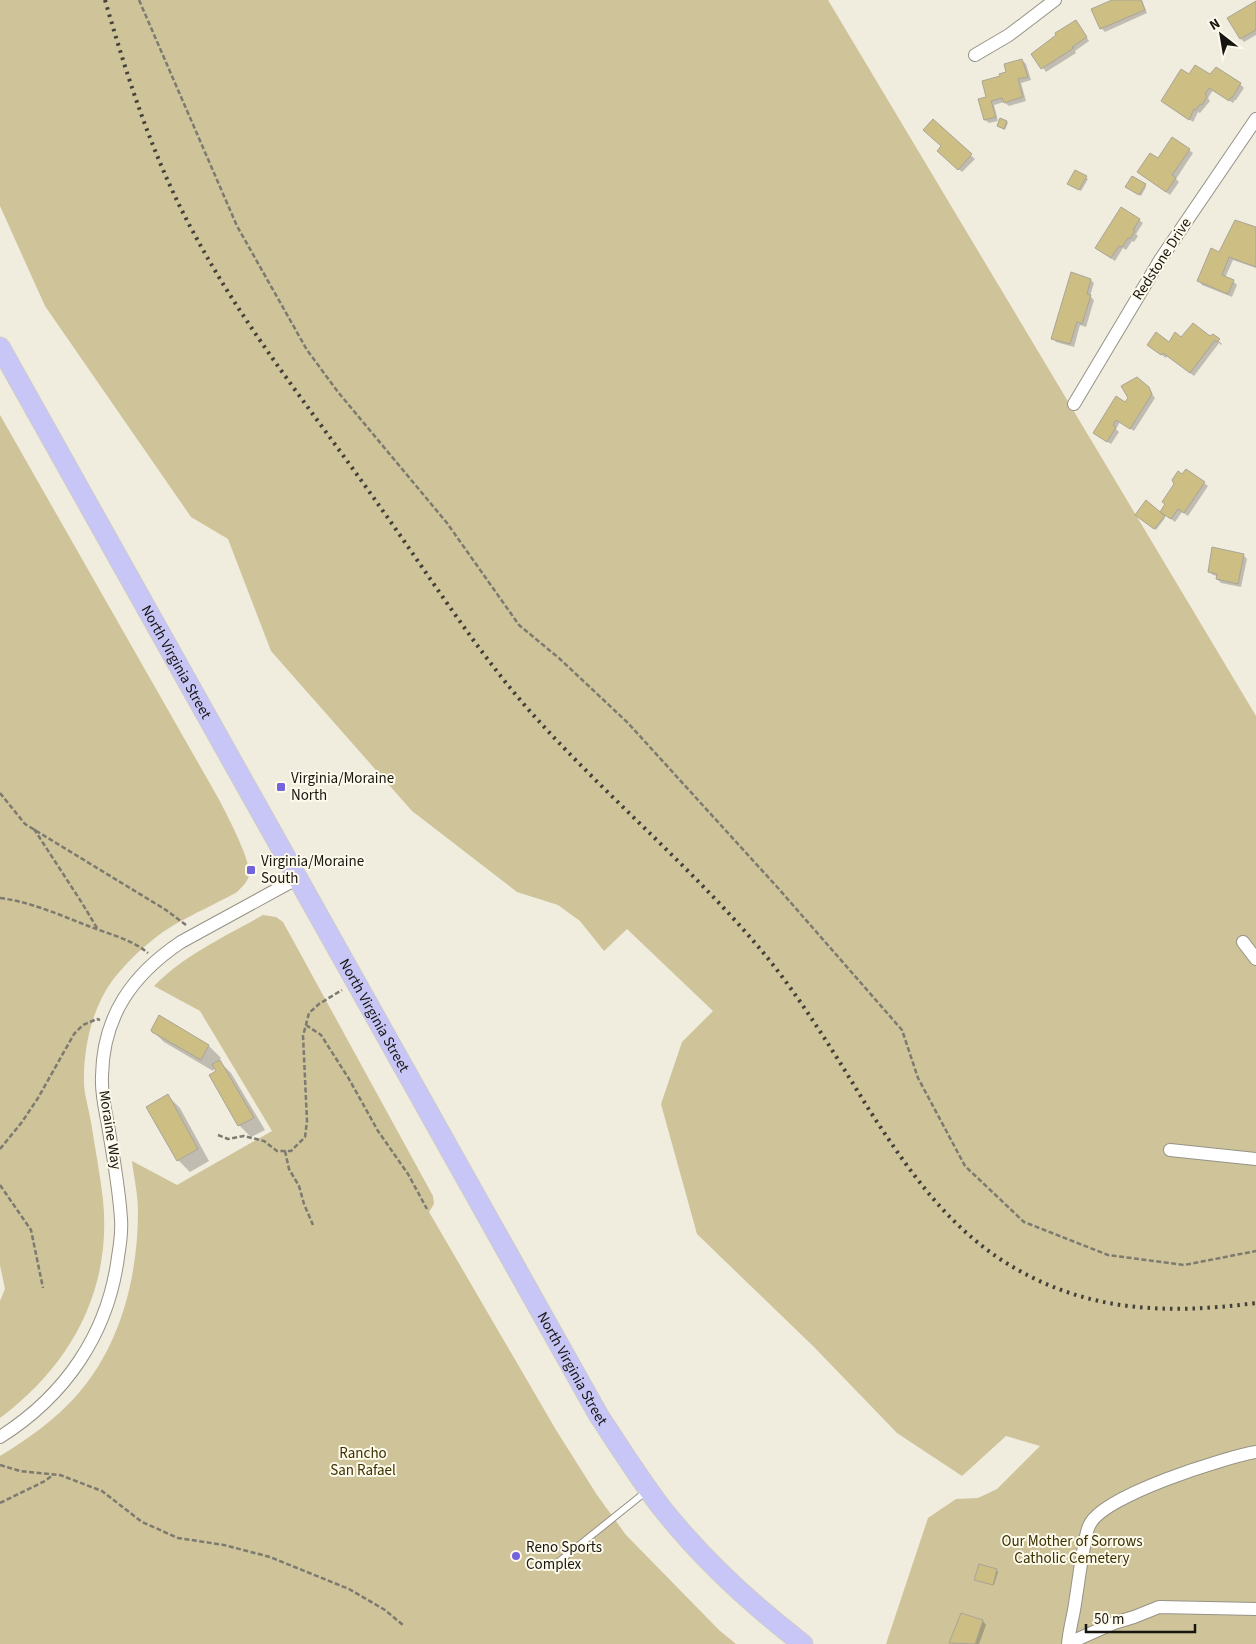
<svg xmlns="http://www.w3.org/2000/svg" width="1256" height="1644" font-family="'Source Sans 3',sans-serif">
  <style>
    .green { fill: #cec399 }
    .shadow { fill: #0003 }
    .building { fill: #cdbe83; stroke: #a9a598 }
    .lines { fill: none; stroke-linecap: round; stroke-linejoin: round }
    .service-casing { stroke: #969386; stroke-width: 8 }
    .minor-casing { stroke: #969386; stroke-width: 14 }
    .primary-casing { stroke: #ccccca; stroke-width: 21 }
    .path { stroke: #7d7a70; stroke-width: 2.5; stroke-dasharray: 5 2.5; stroke-linecap: butt }
    .service { stroke: #fff; stroke-width: 6 }
    .minor { stroke: #fff; stroke-width: 12 }
    .primary { stroke: #c8c6f7; stroke-width: 19 }
    .rail { stroke: #43413a; stroke-width: 4; stroke-dasharray: 2.5 5; stroke-linecap: butt }
    .poi-dot { fill: #7364de; stroke: #fefaeb; stroke-width: 2 }
    .labels { text-anchor: middle; dominant-baseline: central; stroke-width: 4; stroke-linejoin: round; paint-order: stroke }
    .street-label { font-size: 15px; fill: #171510; stroke: #fefaeb }
    .poi-label { font-size: 15px; fill: #171510; stroke: #fefaeb; text-anchor: start }
    .park-label { font-size: 15px; fill: #3b3000; stroke: #fefaeb }
  </style>
  <rect width="100%" height="100%" fill="#f0ecde"/>
  <path class="green" d="M0,0H828L1256,716V1644H886L928,1518L956,1499L978,1498L997,1489L1040,1446L1006,1436L962,1476L897,1433L814,1347L697,1234L661,1104L682,1042L713,1011L627,929L604,951L580,921L558,905L517,892L412,811L271,651L228,539L191,517L45,306L0,206Z
    M0,415L217,796C225,811 250,858 249,873C249,881 242,887 237,892C209,908 172,922 149,943C135,954 123,967 112,981C91,1010 83,1050 84,1085C85,1097 89,1110 91,1122C95,1148 100,1174 103,1200C112,1290 71,1365 0,1418V1301L5,1289L0,1265Z
    M263,915L276,917L283,922L433,1196L434,1204L429,1212L556,1430L597,1495L626,1535L719,1630L736,1644H0V1456C28,1439 55,1420 77,1395C121,1345 138,1276 138,1211C138,1194 134,1178 132,1161L177,1185L272,1131L200,1011L154,986C184,955 226,936 263,915Z"/>
  <path class="shadow" d="M1115,0H1142L1147,13L1105,32L1101,28Z
    M1256,2V35L1244,42L1241,39Z
    M1079,25L1089,41L1075,51L1076,53L1046,72L1033,54Z
    M1022,60L1026,64L1031,80L1021,83L1026,101L1009,106L1004,102L994,105L998,121L989,123L985,120L988,98L1008,73Z
    M1189,76H1211L1240,84L1244,88L1236,100H1235L1233,103L1213,90L1208,98L1210,101L1200,113L1198,112L1193,122L1162,101Z
    M933,121L975,159L962,172L938,151L942,146Z
    M1007,122L1008,123L1005,130L998,126Z
    M1189,150L1193,153L1176,179L1179,182L1170,195L1138,172L1158,160Z
    M1076,171L1088,179L1081,191L1070,185Z
    M1145,185L1146,187L1141,196L1128,188Z
    M1139,220L1143,223L1136,234L1138,236L1134,242L1132,241L1126,250L1123,248L1115,261L1100,251Z
    M1256,229V268L1233,260L1225,278L1233,281L1237,285L1232,297L1202,285L1199,281L1220,253Z
    M1091,280L1094,283L1090,296L1094,300L1086,327L1080,325L1074,347L1056,342L1053,338Z
    M1213,335L1222,344L1221,345L1219,343L1194,376L1167,356L1166,358L1152,348L1181,339L1210,338Z
    M1148,388L1155,398L1134,431L1120,422L1116,429L1119,432L1111,444L1098,436L1126,404Z
    M1186,470L1208,486L1188,516L1182,512L1175,522L1166,515Z
    M1146,502L1165,518L1156,530L1138,517Z
    M1243,555L1247,559L1241,587L1221,583L1217,579V576L1213,575L1209,572Z
    M160,1017L209,1046L221,1058L219,1061L231,1073L265,1130L251,1137L239,1125L215,1067L213,1071L164,1042L152,1030Z
    M168,1096L180,1108L209,1161L190,1172L178,1160Z
    M996,1570L998,1572L994,1585L977,1581Z
    M962,1615L983,1621L986,1625L979,1644L950,1643Z"/>
  <path class="building" d="M1112,0H1141L1145,10L1100,29L1091,9Z
    M1256,1V30L1240,39L1227,18Z
    M1076,20L1087,37L1072,47L1074,48L1041,69L1031,54L1056,35L1055,33Z
    M1022,59L1028,77L1018,79L1023,97L1004,103L1002,98L991,101L996,117L984,120L978,99L986,97L982,81L1000,76L999,74L1006,72L1004,64Z
    M1195,65L1210,74L1216,67L1241,83L1232,98L1231,97L1229,101L1209,88L1205,94L1207,96L1202,105L1200,104L1196,110L1194,109L1189,120L1161,101L1181,69L1189,74Z
    M1000,118L1007,121L1004,129L997,126Z
    M933,119L972,154L958,170L937,151L941,146L923,130Z
    M1172,137L1190,149L1172,175L1176,178L1166,192L1137,172L1150,153L1158,158Z
    M1075,170L1087,176L1079,190L1067,184Z
    M1132,176L1146,184L1139,195L1125,187Z
    M1121,207L1140,219L1133,230L1135,231L1130,239L1128,238L1122,247L1119,246L1111,258L1095,248Z
    M1235,220L1256,227V267L1229,257L1222,275L1234,280L1228,294L1197,281L1211,248L1219,252Z
    M1071,272L1091,279L1087,294L1091,295L1082,324L1077,322L1070,344L1051,339Z
    M1193,323L1210,336L1213,334L1220,339L1217,342L1215,340L1190,373L1163,353L1161,355L1147,345L1156,332L1169,342L1175,332L1181,337Z
    M1137,377L1149,387L1152,394L1130,429L1116,420L1113,425L1116,427L1107,442L1093,433L1116,396L1125,402L1128,398L1121,386Z
    M1186,469L1205,482L1184,513L1178,509L1171,519L1160,512L1165,504L1162,502L1174,484L1172,480L1178,471L1182,474Z
    M1146,500L1165,516L1154,529L1135,515Z
    M1212,547L1244,554L1238,584L1216,579L1217,574L1208,572Z
    M159,1015L209,1045L201,1060L152,1032L151,1030Z
    M220,1060L254,1118L238,1126L209,1075L216,1071L212,1064Z
    M168,1094L198,1149L177,1161L146,1107Z
    M979,1564L997,1569L993,1585L974,1580Z
    M961,1613L983,1620L975,1644L949,1643Z"/>
  <g class="lines">
    <g class="service-casing">
      <path id="service" d="M557,1563L648,1490"/>
    </g>
    <g class="minor-casing">
      <path id="minor" d="M975,55L1009,35L1055,0
        M1074,404L1160,260L1256,119
        M1243,942L1256,959
        M1170,1150L1256,1159
        M0,1437C65,1396 108,1334 118,1257C120,1245 122,1231 121,1219C119,1187 113,1156 108,1125C105,1109 101,1093 102,1076C103,1016 132,975 181,942L298,878
        M1068,1644C1069,1632 1072,1621 1074,1610C1078,1587 1080,1565 1085,1542C1086,1536 1087,1529 1090,1524C1105,1495 1223,1458 1256,1452
        M1075,1644L1078,1639L1114,1623L1134,1617L1159,1607L1256,1609"/>
    </g>
    <g class="primary-casing">
      <g id="primary">
        <path id="s1" d="M0,347L599,1416C619,1446 639,1478 661,1507C702,1559 751,1604 803,1644"/>
      </g>
    </g>
    <path class="path" d="M139,0L237,226L307,350L338,392L447,523L519,625L560,659L628,723L778,888L902,1030L918,1078L965,1166L1024,1222L1108,1255L1184,1265L1256,1251
      M0,793L25,824L166,910L186,925
      M34,829L82,903L97,928
      M0,898C32,902 62,916 91,927C109,934 133,940 148,953
      M306,1025L321,1035L349,1079L378,1131L408,1174L427,1209
      M218,1135L228,1139L244,1136L264,1141L277,1151H291L305,1137L307,1121L303,1036L309,1013L319,1004L342,990
      M0,1149L22,1122L38,1098L74,1034L83,1025L97,1019L100,1020
      M285,1151L289,1169L299,1186L304,1204L313,1225
      M0,1185L31,1230L43,1288
      M0,1465L20,1471L60,1475L102,1491L142,1522L178,1538L224,1545L270,1557L349,1589L385,1610L403,1625
      M0,1503L45,1481L53,1475"/>
    <use href="#service" class="service"/>
    <use href="#minor" class="minor"/>
    <use href="#primary" class="primary"/>
    <path class="rail" d="M105,0C129,83 155,164 197,239C248,333 317,417 378,504C429,575 478,654 536,718C610,800 696,871 766,956C804,1003 836,1056 868,1108C905,1165 942,1220 1000,1259C1081,1312 1163,1315 1256,1303"/>
  </g>
  <g class="poi-dot">
    <rect x="276" y="782" width="10" height="10" rx="2.5"/>
    <rect x="246" y="865" width="10" height="10" rx="2.5"/>
    <circle cx="516" cy="1556" r="5"/>
  </g>
  <g class="labels">
    <g class="street-label">
      <text transform="translate(1162 259) rotate(-57)">Redstone Drive</text>
      <text stroke="none"><textPath href="#s1" startOffset="361">North Virginia Street</textPath></text>
      <text stroke="none"><textPath href="#s1" startOffset="766">North Virginia Street</textPath></text>
      <text transform="translate(110 1130) rotate(81)">Moraine Way</text>
      <text stroke="none"><textPath href="#s1" startOffset="1171">North Virginia Street</textPath></text>
    </g>
    <g class="poi-label">
      <text x="291" y="778">Virginia/Moraine<tspan x="291" dy="17">North</tspan></text>
      <text x="261" y="861">Virginia/Moraine<tspan x="261" dy="17">South</tspan></text>
      <text x="526" y="1547">Reno Sports<tspan x="526" dy="17">Complex</tspan></text>
    </g>
    <g class="park-label">
      <text x="363" y="1453">Rancho<tspan x="363" dy="17">San Rafael</tspan></text>
      <text x="1072" y="1541">Our Mother of Sorrows<tspan x="1072" dy="17">Catholic Cemetery</tspan></text>
    </g>
  </g>
  <g transform="translate(1221 35) rotate(329)" stroke="#fefaeb" stroke-width="4" paint-order="stroke">
  <path d="M0-4L9 19L0 12L-9 19Z" fill="#171510"/>
  <text y="-8" font-size="14" font-weight="bold" text-anchor="middle" fill="#171510">N</text>
  </g>
  <path d="M1086 1624v8h109v-8" fill="none" stroke="#171510" stroke-width="2.5"/>
  <text x="1094" y="1624" font-size="15" fill="#171510" stroke="#fefaeb" stroke-width="4" paint-order="stroke">50 m</text>
</svg>
